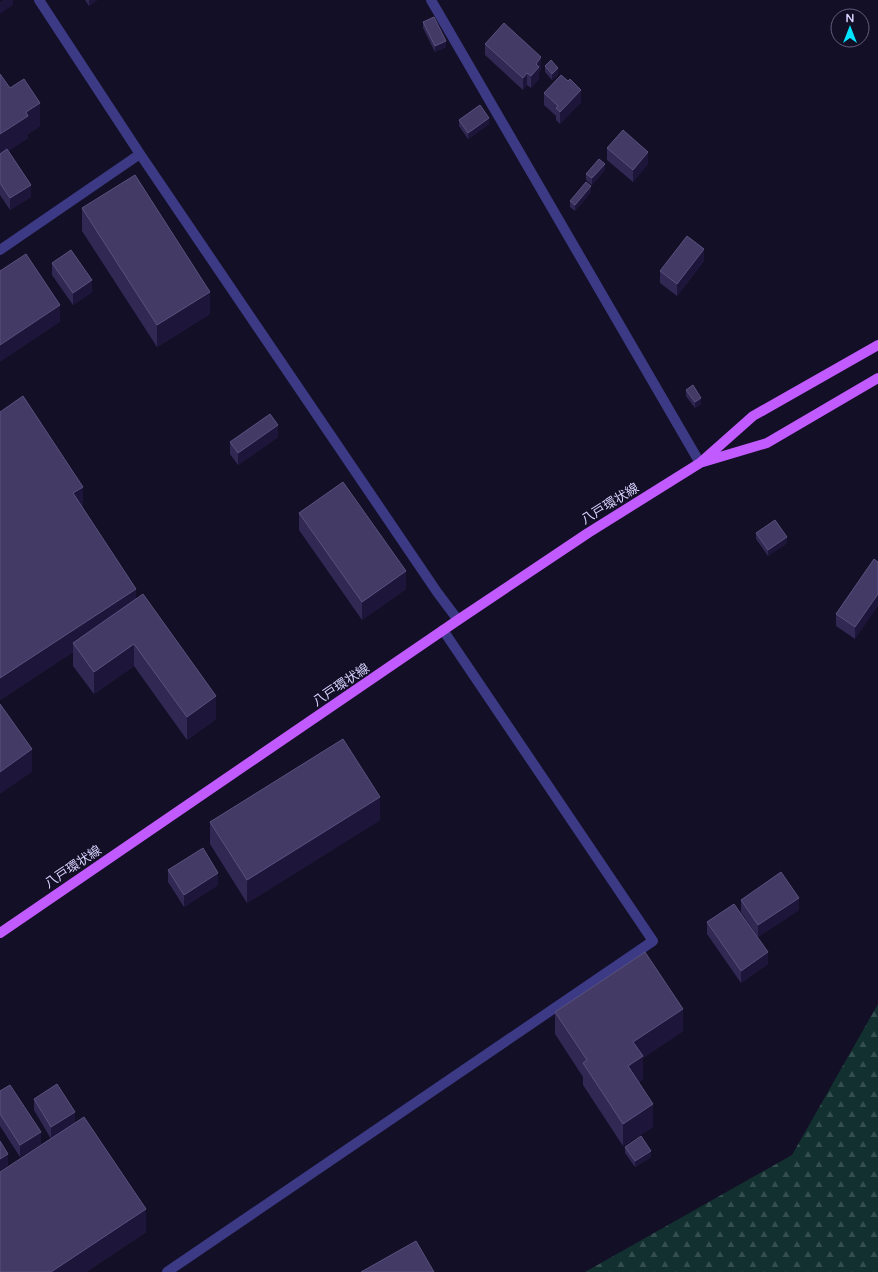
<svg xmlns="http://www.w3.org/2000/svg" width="878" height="1272" font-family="'Varela Round','Noto Sans JP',sans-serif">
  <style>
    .forest { fill: url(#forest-firs) }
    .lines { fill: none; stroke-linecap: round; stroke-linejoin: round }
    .minor { stroke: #3d3a85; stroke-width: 10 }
    .major { stroke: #c25bff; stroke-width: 10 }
    .wall { fill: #312854 }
    .shaded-wall { fill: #1d163a }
    .building { fill: #433a66; stroke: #5a527e }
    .labels { text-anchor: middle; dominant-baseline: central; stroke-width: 3.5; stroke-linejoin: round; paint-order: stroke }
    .street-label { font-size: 13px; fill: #d9d4ff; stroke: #130f26 }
  </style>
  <defs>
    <pattern id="forest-firs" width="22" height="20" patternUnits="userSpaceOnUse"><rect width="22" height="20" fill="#12302f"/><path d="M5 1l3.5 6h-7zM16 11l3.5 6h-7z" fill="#344d4e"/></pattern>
  </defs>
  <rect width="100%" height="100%" fill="#130f26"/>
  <path class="forest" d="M878,1004V1272H585L792,1155Z"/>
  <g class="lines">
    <path class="minor" d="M39,0L140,154L437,592L458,620
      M431,0L700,463
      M0,250L140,154
      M167,1272L653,941L443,630"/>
    <path class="major" d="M703,462L767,443L878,378
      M0,933L458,620L588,533L700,463L753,416L878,345"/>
  </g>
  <path class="wall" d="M85,0H97L89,6Z
    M423,22L446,47L435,52L423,28Z
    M485,44L541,69L539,72V79L531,88L527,85L523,90L485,55Z
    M545,66L558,74L552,80L545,72Z
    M0,74L10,88L40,126L28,134V138L8,151L31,197L10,210L0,195Z
    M568,81L581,102L560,124L556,120V116L544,105V93Z
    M459,120L489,124L468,139L459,126Z
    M607,148L648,164L633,182L607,160Z
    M605,170L592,185L586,180V174Z
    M591,192L575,211L570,207V201Z
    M82,208L210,314L157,347L82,231Z
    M704,261L677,296L660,283V271Z
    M52,263L92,292L73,305L52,275Z
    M686,390L701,404L695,408L686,396Z
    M0,412L83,508L136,598L216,719L187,740L134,666L94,694L73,666V652L0,700Z
    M278,437L238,465L230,454V442Z
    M299,513L406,589L362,620L299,530Z
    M756,533L787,543L768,556L756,539Z
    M874,559L855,639L836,626V614Z
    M380,820L247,903L210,844V822Z
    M168,870L218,885L184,907L168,882Z
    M741,900L799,910L758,937L741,912Z
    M707,922L768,964L741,983L707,934Z
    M555,1012L683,1031L643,1058V1079L639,1082L653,1127L623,1146L583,1085V1077L555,1034Z
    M0,1091L41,1144L20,1157L0,1126Z
    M34,1099L75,1123L146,1232L86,1272H0L51,1139L34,1110Z
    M625,1147L651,1157L635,1167L625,1153Z"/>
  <path class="shaded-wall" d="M3,0H13V5L0,14V2Z
    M89,0H97L89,6Z
    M446,41V47L435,52V46Z
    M541,57V69L539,72V79L531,88V76L536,64Z
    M558,68V74L552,80V74Z
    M527,73V85L523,90V78Z
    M581,90V102L560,124V112Z
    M40,103V126L28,134V138L0,157V134L26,112Z
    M489,118V124L468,139V133Z
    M648,152V164L633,182V170Z
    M605,164V170L592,185V178Z
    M31,185V197L10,210V198Z
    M591,186V192L575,211V205Z
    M704,249V261L677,296V284Z
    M92,280V292L73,305V293Z
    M210,292V314L157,347V325Z
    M60,305V322L0,362V345Z
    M701,398V404L695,408V402Z
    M278,425V437L238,465V453Z
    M83,487V510L73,493Z
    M787,537V543L768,556V550Z
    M406,571V589L362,620V602Z
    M136,589V611L73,643V652L0,700V678Z
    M878,594V606L855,639V627Z
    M134,644V666L94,694V672Z
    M216,696V719L187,740V717Z
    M32,749V772L0,794V772Z
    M380,797V820L247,903V880Z
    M218,873V885L184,907V895Z
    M799,898V910L758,937V925Z
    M768,952V964L741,983V971Z
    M683,1009V1031L643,1058V1079L628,1089V1066L633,1042Z
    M653,1104V1127L623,1146V1124Z
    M75,1112V1124L51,1139V1127Z
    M41,1132V1144L20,1157V1145Z
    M651,1151V1157L635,1167V1161Z
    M8,1154V1166L0,1171V1159Z
    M146,1209V1232L86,1272H51Z"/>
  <path class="building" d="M434,17L446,41L435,46L423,22Z
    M504,23L541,57L536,64L539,67L531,76L527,73L523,78L485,44Z
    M551,60L558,68L552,74L545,66Z
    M0,74L10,88L24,79L40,103L26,112L28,116L0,134Z
    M561,75L568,81L570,79L581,90L560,112L556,108L558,106L544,93Z
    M480,105L489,118L468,133L459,120Z
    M623,130L648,152L633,170L607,148Z
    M7,149L31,185L10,198L0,183V154Z
    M599,159L605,164L592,178L586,174Z
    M135,175L210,292L157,325L82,208Z
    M586,182L591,186L575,205L570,201Z
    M687,236L704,249L677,284L660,271Z
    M71,250L92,280L73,293L52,263Z
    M26,254L60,305L0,345V271Z
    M693,385L701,398L695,402L686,390Z
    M23,396L83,487L73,493L136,589L0,678V412Z
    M270,414L278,425L238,453L230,442Z
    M343,482L406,571L362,602L299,513Z
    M775,520L787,537L768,550L756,533Z
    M874,559L878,562V594L855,627L836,614Z
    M143,594L216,696L187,717L134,644L94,672L73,643Z
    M0,704L32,749L0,772Z
    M343,739L380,797L247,880L210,822Z
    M203,848L218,873L184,895L168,870Z
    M781,872L799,898L758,925L741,900Z
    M734,904L768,952L741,971L707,922Z
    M645,952L683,1009L633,1042L643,1056L628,1066L653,1104L623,1124L583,1063L587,1060L555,1012Z
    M57,1084L75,1112L51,1127L34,1099Z
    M10,1085L41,1132L20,1145L0,1114V1091Z
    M84,1117L146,1209L51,1272H0V1172Z
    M641,1136L651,1151L635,1161L625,1147Z
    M0,1141L8,1154L0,1159Z
    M416,1241L434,1272H361Z"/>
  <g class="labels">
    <g class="street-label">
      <text transform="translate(610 504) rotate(-32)">八戸環状線</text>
      <text transform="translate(341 685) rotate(-34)">八戸環状線</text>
      <text transform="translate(73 867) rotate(-34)">八戸環状線</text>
    </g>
  </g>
  <g transform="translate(850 28)"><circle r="19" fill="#130f26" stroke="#625e7d"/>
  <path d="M0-3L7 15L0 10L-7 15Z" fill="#00e5ff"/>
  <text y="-6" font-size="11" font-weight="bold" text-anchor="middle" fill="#d9d4ff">N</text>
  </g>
</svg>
